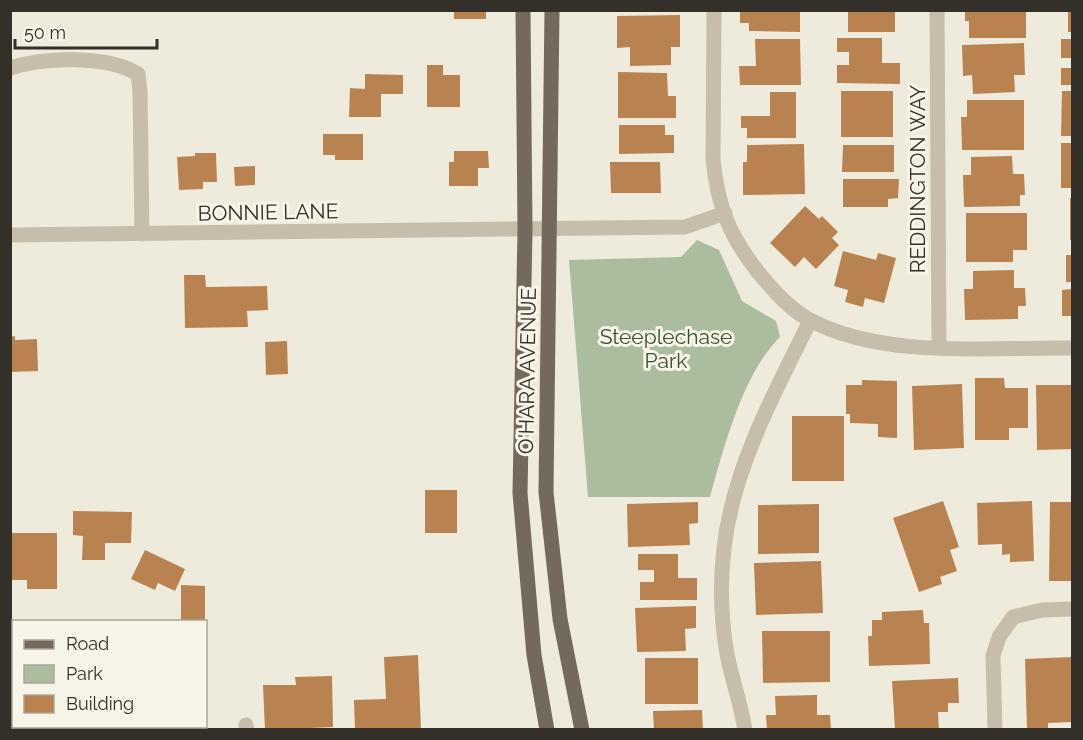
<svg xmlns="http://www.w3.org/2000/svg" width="1083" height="740" font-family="Raleway,sans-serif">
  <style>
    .green { fill: #abbd9e }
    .building { fill: #b98351 }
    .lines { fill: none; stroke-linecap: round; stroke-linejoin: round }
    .minor { stroke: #c6bdaa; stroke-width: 15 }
    .major { stroke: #746a5b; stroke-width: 15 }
    .labels { text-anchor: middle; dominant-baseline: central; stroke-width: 6; stroke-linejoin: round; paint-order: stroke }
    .street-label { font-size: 21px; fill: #342f28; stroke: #f7f4e8 }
    .park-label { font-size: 21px; fill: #3c502f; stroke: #f7f4e8 }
  </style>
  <rect width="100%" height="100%" fill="#efebdc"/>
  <path class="green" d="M697,240L719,250L742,301L776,321L780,337C743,373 724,447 710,497H588L569,260L681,257Z"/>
  <path class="building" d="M454,10H486V19H454Z
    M740,10H800V32L749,31V23H740Z
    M848,10H895V32H848Z
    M965,10H1026V38H969V21H965Z
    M1068,10H1072V32H1068Z
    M680,15V47H671V65L630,66V47L617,48V16Z
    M837,38H882V63H900V84L837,83V65H849V52H837Z
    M755,39H800L801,85H740L739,66H756Z
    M1061,39H1072V58H1061Z
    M1024,43L1025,75H1014L1015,92L973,94L972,75L963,76L962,45Z
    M427,65H443V75H460V107H427Z
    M1061,68H1072V85H1061Z
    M618,72L667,73L668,96H676V118H618Z
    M365,74L403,75V94H381V117H349L350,88L365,89Z
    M841,91H893V137H841Z
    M1062,91H1072V136H1061Z
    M770,92H796V138H747V128H741V116H770Z
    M967,100H1024V150H962L961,117H967Z
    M619,125H665V135H674V153L619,154Z
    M323,134H363V160H335V155H323Z
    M1061,143H1072V188H1061Z
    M804,144L805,194L743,195V162H747V145Z
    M843,145H894V172H842Z
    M454,151H488L489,168H478V186H449V162H454Z
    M195,153H216L217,182H203V189L179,190L177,157L195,156Z
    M1012,156L1013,174H1024L1025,195H1020V206L964,207L963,175H971V157Z
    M610,162H660L661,193H611Z
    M255,166V185L235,186L234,167Z
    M843,179H899L898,198L888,199V207H843Z
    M1070,198H1072V240H1070Z
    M805,206L819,219L822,216L838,232L832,238L839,245L816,269L804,257L795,267L770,243Z
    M966,213H1027V250H1013V262H966Z
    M843,251L876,260L878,253L896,258L884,303L865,298L863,307L845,302L848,290L834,286Z
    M1066,255H1072V282H1066Z
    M1014,270V288H1025L1026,306H1018V319L965,320L964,289H973V271Z
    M184,275H205L206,287L267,286L268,310L247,311L248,327L185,328Z
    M1072,289V316H1062V290Z
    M15,336V340L37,339L38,371L10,372V337Z
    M287,341L288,374L266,375L265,342Z
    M975,378H1004L1005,388H1028V428H1009V440H975Z
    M862,380L897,381V438L878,437V424L850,423V414H846V385H862Z
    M962,384L964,448L914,450L912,386Z
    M1036,385H1072V449L1037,450Z
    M792,416H844V481H792Z
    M425,490H457V533H425Z
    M943,501L959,547L950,550L957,571L940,577L942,584L919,592L893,518Z
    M1032,501L1034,561L1010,562V554L1002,555V544L978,545L977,503Z
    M698,502V523L689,524L690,545L628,547L627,504Z
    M1050,502H1072V581H1049Z
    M819,504V553L758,554V505Z
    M73,511L132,512L131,543H105V560H82L83,536L73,535Z
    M10,533H57V589H27V580H10Z
    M145,550L185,569L175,591L158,583L155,590L131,579Z
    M638,554H678V578H697V600H640V582H654V570H638Z
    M821,561L823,613L756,615L754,563Z
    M181,585L205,586V622H181Z
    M696,606V628L685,629L686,651L637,652L635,608Z
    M923,610L924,623H929L930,664L869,666L868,636H872V620H882V612Z
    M762,631H830V682L763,683Z
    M418,655L421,730H355L354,700L386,699L384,657Z
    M1072,657V722L1048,723V730H1027L1025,659Z
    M645,658H698V704H645Z
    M332,676L333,727L265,730L263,685H296L295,677Z
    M958,678L959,703H948V712H938L939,730H895L892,681Z
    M10,688H14V709H10Z
    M817,695V715H830L831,730H767L766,715H776L775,696Z
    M702,710L703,730H654L653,711Z
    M74,726H119V730H74Z"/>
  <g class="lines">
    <path class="minor" d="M714,10L713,160C718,207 729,235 758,272C773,290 791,311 812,321C885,359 991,347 1072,348
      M937,10L939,347
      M10,68C44,57 107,55 138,74L140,91L142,234
      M10,235L685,227L725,213
      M10,631H14
      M246,725L247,730
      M745,730C741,704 732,680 727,654C704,522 754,434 810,321
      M995,730L993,656L999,637L1013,617L1042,610L1072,609"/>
    <path class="major" d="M523,10L525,230L520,493L534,655L547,730
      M552,10L546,492L560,619L582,730"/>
  </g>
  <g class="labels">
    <g class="street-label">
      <text transform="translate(917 179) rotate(-90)">REDDINGTON WAY</text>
      <text transform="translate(268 212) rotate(-1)">BONNIE LANE</text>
      <text transform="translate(527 371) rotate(-89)">O'HARA AVENUE</text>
    </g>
    <g class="park-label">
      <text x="666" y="336">Steeplechase<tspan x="666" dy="24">Park</tspan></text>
    </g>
  </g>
  <rect width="1083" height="740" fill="none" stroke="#342f28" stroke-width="24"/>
  <rect x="12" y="620" width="195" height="108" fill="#f7f4e8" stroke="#a9a59b" stroke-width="1.5"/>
  <rect x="24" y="640" width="30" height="9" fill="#746a5b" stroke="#a9a59b" stroke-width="1.5"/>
  <text x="66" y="650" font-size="18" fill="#342f28">Road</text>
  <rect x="24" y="665" width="30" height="18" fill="#abbd9e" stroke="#a9a59b" stroke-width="1.5"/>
  <text x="66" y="680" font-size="18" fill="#342f28">Park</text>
  <rect x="24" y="695" width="30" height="18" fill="#b98351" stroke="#a9a59b" stroke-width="1.5"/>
  <text x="66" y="710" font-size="18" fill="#342f28">Building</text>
  <path d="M15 39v9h142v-9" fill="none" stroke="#342f28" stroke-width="3"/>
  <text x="24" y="39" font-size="18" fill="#342f28" stroke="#f7f4e8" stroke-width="4.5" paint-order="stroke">50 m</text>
</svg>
